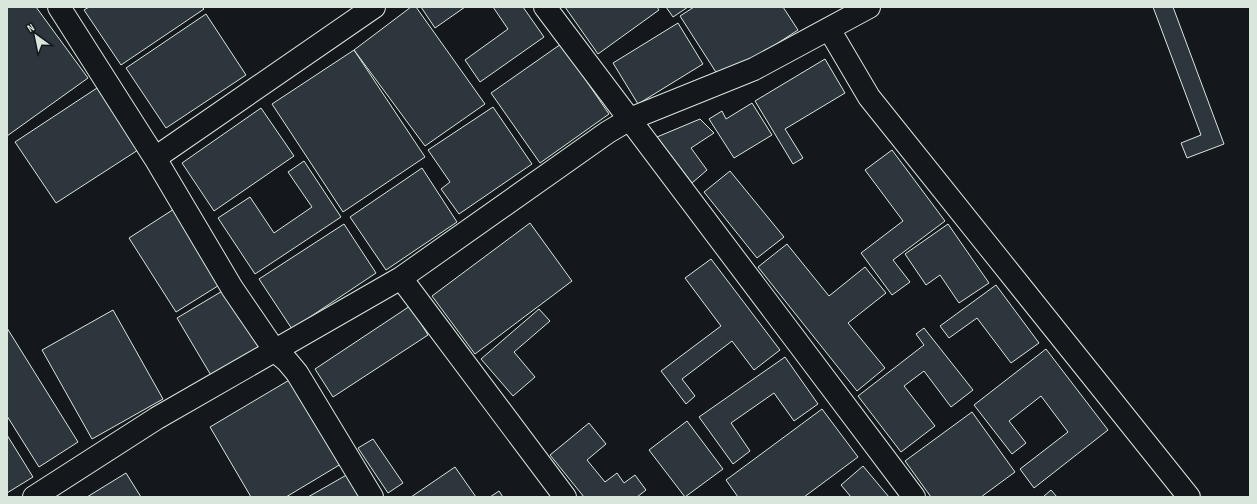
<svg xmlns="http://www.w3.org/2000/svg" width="1257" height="504" font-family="'Sofia Sans Condensed',sans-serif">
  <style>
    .building { fill: #2c363c; stroke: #d8e6dc }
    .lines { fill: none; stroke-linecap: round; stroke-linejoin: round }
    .minor-casing { stroke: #d8e6dc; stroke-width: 24 }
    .minor { stroke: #14181c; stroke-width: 22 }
  </style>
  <rect width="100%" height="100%" fill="#14181c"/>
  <path class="building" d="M7,7H36L88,78L7,136Z
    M89,7H202L204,9L121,65L84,10Z
    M411,7H416L485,104L425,146L354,50Z
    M421,7H465L435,28Z
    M493,7H523L544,37L480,82L465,60L508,29Z
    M565,7H657L659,10L598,54Z
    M666,7H688L673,17Z
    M694,7H783L798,30L721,80L680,16Z
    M1153,7H1173L1224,144L1187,158L1181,143L1201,135Z
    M206,14L246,75L166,128L126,68Z
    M678,23L703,64L638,104L613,63Z
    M561,44L609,114L540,163L491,93Z
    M354,50L425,157L343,212L272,104Z
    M825,59L845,93L785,129L803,158L793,164L755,101Z
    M97,88L138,150L56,203L15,142Z
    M752,103L772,135L734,158L709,119L722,111L726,119Z
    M493,107L532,164L459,214L441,189L450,182L428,150Z
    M261,108L294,156L214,211L182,163Z
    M700,119L714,133L691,148L707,170L692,183L657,137Z
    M892,150L945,221L893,260L910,282L892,295L861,253L903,221L865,170Z
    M304,161L341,217L255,274L218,218L250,197L274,233L312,207L288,172Z
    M422,168L457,222L386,270L350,217Z
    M730,171L784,237L757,258L704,192Z
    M174,209L221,284L176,312L129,238Z
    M530,223L572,281L475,354L432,296Z
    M344,224L376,273L292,329L259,279Z
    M948,224L989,283L959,303L940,275L926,285L905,254Z
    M787,244L829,296L865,267L886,293L848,323L885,368L857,391L758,267Z
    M711,259L780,350L754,370L732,341L682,379L695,396L686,404L661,371L721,326L685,278Z
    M996,285L1039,343L1011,363L977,318L949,338L940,326Z
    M224,290L259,348L212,377L177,318Z
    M410,306L428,335L333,397L315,369Z
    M539,309L550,321L514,352L535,377L513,396L481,359Z
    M113,310L163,399L92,439L42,350Z
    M7,328L78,442L39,467L7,416Z
    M924,328L973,390L951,407L924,371L904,386L935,426L901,452L858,396L924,345L916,334Z
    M1046,349L1108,430L1034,488L1020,469L1068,432L1041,396L1009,421L1026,443L1012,454L974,405Z
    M785,357L818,404L794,421L774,393L731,423L750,451L733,464L699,417Z
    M291,379L341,464L286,497H251L210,427Z
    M822,409L858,457L804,497H738L726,480Z
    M972,412L1015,472L981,497H931L905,461Z
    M687,421L723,469L685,497L649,450Z
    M589,423L606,444L587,460L605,482L617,473L624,483L635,475L646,490L637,497H584L550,455Z
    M7,435L33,477L7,493Z
    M373,439L403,483L388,493L358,448Z
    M863,466L889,497H851L841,485Z
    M455,467L476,497H411Z
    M126,473L141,497H87Z
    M350,473L364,497H308Z
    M1051,490L1057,497H1043Z
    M499,491L503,497H490Z"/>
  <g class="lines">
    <g class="minor-casing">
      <path id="minor" d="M59,7L155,158L232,288L275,351L287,361L297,373L372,497
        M545,7L914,497
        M829,29L869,97L1189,497
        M155,158L374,7
        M401,278L565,497
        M34,497L157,418L401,278L608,132L630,119L754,69L869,7"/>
    </g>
    <use href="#minor" class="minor"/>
  </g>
  <rect width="1257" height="504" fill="none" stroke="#d8e6dc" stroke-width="16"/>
  <g transform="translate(36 36) rotate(327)" stroke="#14181c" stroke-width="3" paint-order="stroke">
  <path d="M0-3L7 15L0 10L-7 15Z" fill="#d8e6dc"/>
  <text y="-6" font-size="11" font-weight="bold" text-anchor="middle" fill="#d8e6dc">N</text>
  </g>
</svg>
